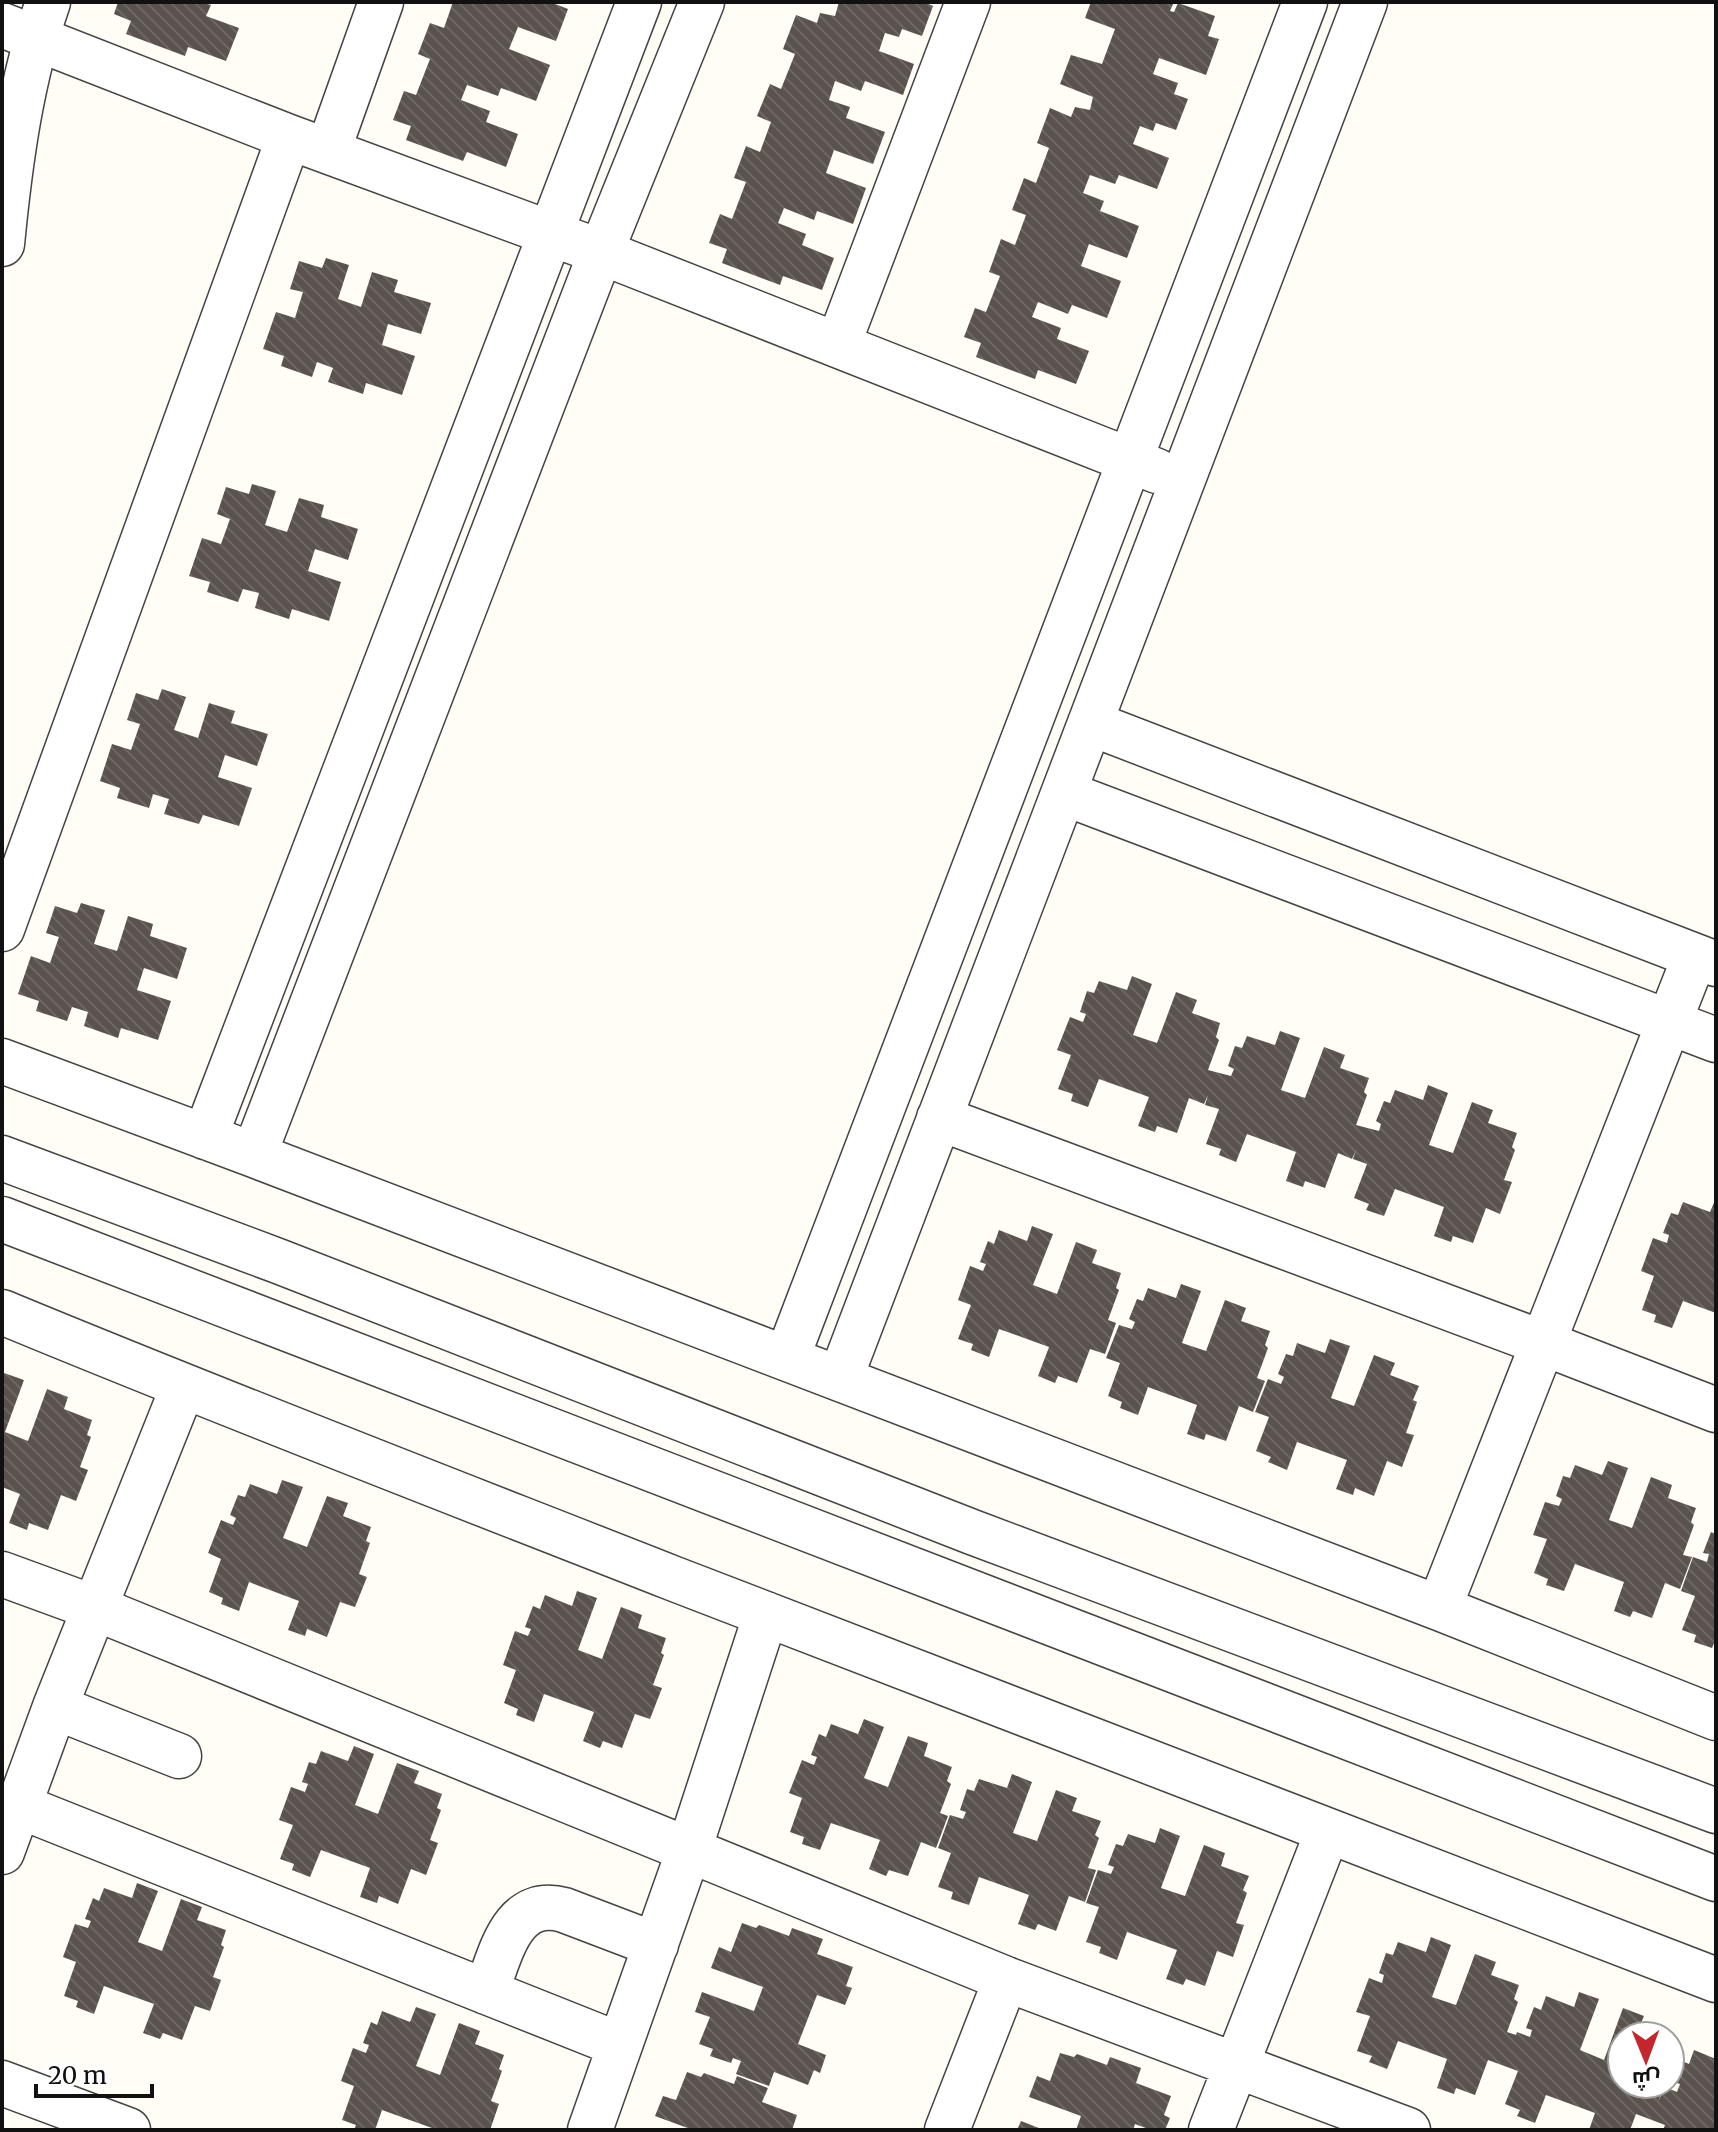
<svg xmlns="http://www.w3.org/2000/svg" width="1718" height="2132" font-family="Merriweather,Cairo,serif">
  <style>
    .building { fill: url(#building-back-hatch) }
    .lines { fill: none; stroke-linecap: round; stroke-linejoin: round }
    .minor-casing { stroke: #444; stroke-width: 47 }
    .minor { stroke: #fff; stroke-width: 44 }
  </style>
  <defs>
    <pattern id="building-back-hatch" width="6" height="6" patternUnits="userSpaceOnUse" patternTransform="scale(2)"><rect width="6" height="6" fill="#5a524d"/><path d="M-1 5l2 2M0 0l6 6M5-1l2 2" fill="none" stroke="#6d6662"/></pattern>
  </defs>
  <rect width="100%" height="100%" fill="#fffdf5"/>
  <path class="building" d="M118,2H202L211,5L206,16L239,28L226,61L188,47L185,56L126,34L131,21L114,14Z
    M453,2H550L568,9L556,41L518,27L509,49L550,65L536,101L501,88L498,96L467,85L461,100L490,111L486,122L518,134L506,167L467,152L463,161L406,140L411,126L393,120L404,91L416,95L430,59L418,54L430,23L444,28Z
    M839,2H924L933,6L922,36L902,29L899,37L885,33L879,51L914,64L903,95L865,81L861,91L835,81L829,100L850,107L846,118L885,132L873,164L834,150L826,173L866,188L853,224L817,211L814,220L784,208L778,223L806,234L802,245L834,258L822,290L783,276L780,285L722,263L727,249L709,243L720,214L732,219L746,182L734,178L746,146L760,152L771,122L757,116L770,84L781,89L795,54L783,49L796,15L817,23L820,13L835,16Z
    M1091,2H1174L1170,11L1174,12L1178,3L1215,16L1208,36L1219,39L1206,75L1159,58L1153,74L1178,83L1174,94L1188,99L1176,130L1156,123L1153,131L1140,126L1133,144L1169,158L1157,189L1119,175L1115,184L1090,175L1083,193L1104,201L1100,211L1139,226L1127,258L1089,244L1081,266L1121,281L1107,318L1072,305L1068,314L1038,302L1032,317L1061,328L1057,339L1089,351L1076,384L1038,370L1035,379L976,357L981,343L964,337L975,308L986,312L1000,276L989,272L1001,239L1015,245L1026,215L1012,210L1024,178L1036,183L1049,148L1037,143L1050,108L1071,117L1075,107L1090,110L1093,97L1060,84L1071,55L1102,64L1115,29L1085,18Z
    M326,258L349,265L338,299L361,307L372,272L398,280L394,292L431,303L421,334L388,324L382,345L415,356L402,395L366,383L363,394L328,382L333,368L317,362L312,377L281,366L284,356L263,349L276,312L295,318L303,292L290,289L299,261L322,268Z
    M252,484L276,491L265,525L287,532L299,498L324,505L321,517L358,529L348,560L315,549L308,571L341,582L329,621L292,609L289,619L255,608L259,593L243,589L238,602L207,592L210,582L189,576L202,538L221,544L230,519L217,514L226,487L249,494Z
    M162,689L186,697L174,730L198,738L209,703L235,711L231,723L268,734L257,766L225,755L218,777L252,788L239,826L203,815L199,824L164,814L169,799L153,794L149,808L117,798L120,788L100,781L112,744L131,750L140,724L127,720L136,693L158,700Z
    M81,903L105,910L94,944L117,951L128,916L153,924L150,936L187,948L177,979L144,968L137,990L171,1001L158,1040L121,1028L118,1038L84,1026L88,1012L72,1007L67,1021L36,1011L39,1001L18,994L31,956L50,963L59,937L46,933L55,906L77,913Z
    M1132,976L1152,984L1133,1035L1157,1043L1176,992L1197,1000L1192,1013L1220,1023L1216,1037L1219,1040L1208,1070L1231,1076L1234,1069L1228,1066L1235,1046L1242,1048L1247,1036L1275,1045L1280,1031L1300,1038L1281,1090L1305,1098L1324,1047L1345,1055L1340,1068L1369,1078L1364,1092L1367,1095L1356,1125L1379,1131L1381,1124L1376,1121L1384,1101L1390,1103L1395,1090L1423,1100L1428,1085L1448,1093L1429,1145L1453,1153L1472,1102L1493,1110L1488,1123L1517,1133L1512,1147L1515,1150L1504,1180L1512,1182L1500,1214L1486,1208L1473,1243L1453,1236L1451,1242L1434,1236L1444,1207L1395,1189L1384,1216L1366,1210L1369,1204L1354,1198L1367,1164L1353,1159L1356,1150L1352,1159L1338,1153L1325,1188L1305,1181L1303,1187L1286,1181L1296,1152L1247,1134L1236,1162L1219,1155L1221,1149L1206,1144L1219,1109L1205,1105L1208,1095L1204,1104L1189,1098L1177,1133L1157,1126L1155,1132L1138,1126L1149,1097L1099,1079L1088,1107L1071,1101L1073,1094L1058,1089L1071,1055L1057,1050L1070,1017L1083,1022L1086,1014L1080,1012L1087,991L1094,993L1099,981L1127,990Z
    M1716,1198V1313L1683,1301L1672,1328L1654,1322L1656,1315L1642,1310L1654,1276L1641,1271L1653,1238L1667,1243L1669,1235L1663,1233L1671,1213L1678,1215L1683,1202L1710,1212Z
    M1032,1226L1053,1234L1033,1285L1057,1294L1076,1242L1097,1250L1092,1263L1121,1273L1116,1288L1119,1290L1108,1320L1116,1323L1105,1354L1090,1349L1077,1383L1058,1376L1055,1383L1038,1376L1049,1347L999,1329L989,1357L971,1350L973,1344L958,1339L971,1305L958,1300L970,1266L983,1271L986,1264L980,1262L988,1241L994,1244L999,1230L1027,1241Z
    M1181,1284L1201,1291L1182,1343L1206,1351L1225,1300L1246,1308L1241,1321L1270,1331L1265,1345L1268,1348L1257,1378L1265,1381L1253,1412L1239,1406L1226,1441L1206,1434L1204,1440L1187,1434L1197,1405L1148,1387L1138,1415L1120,1408L1122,1402L1108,1396L1120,1363L1106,1358L1119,1325L1132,1329L1135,1322L1129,1319L1137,1299L1143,1301L1148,1288L1176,1298Z
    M1330,1339L1350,1346L1331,1398L1354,1406L1374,1355L1395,1363L1390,1375L1419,1386L1413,1400L1417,1402L1406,1433L1414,1435L1402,1467L1387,1461L1374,1496L1355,1488L1353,1495L1336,1489L1347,1460L1297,1442L1287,1470L1268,1462L1271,1457L1256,1451L1269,1417L1255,1412L1268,1379L1281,1384L1284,1377L1278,1374L1286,1354L1293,1356L1297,1343L1325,1353Z
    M4,1373L24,1380L5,1432L28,1441L47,1389L68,1397L64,1409L92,1420L87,1435L91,1437L80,1467L88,1470L76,1501L61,1495L48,1530L29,1523L27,1530L9,1523L20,1494L2,1487V1377Z
    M1608,1461L1628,1468L1609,1520L1632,1528L1651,1477L1672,1485L1668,1498L1696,1508L1691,1522L1694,1525L1683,1555L1692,1557L1680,1589L1665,1583L1652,1618L1633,1611L1630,1617L1614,1611L1624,1582L1575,1564L1564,1591L1546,1585L1548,1579L1534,1573L1547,1539L1533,1535L1545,1502L1559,1506L1562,1499L1556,1496L1563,1476L1570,1478L1575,1465L1602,1475Z
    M282,1480L303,1487L283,1538L307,1547L327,1496L348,1503L343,1516L371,1527L366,1541L370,1543L359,1574L367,1577L355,1607L340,1602L327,1637L307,1629L305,1636L288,1630L299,1601L249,1582L239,1611L221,1604L223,1598L209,1592L221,1559L208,1553L221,1520L233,1525L236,1518L230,1515L238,1495L245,1497L250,1484L277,1494Z
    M1711,1532L1716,1534V1638L1712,1648L1694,1642L1696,1635L1682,1630L1695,1596L1681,1591L1693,1557L1707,1562L1709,1554L1703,1553Z
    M577,1591L597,1598L578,1650L602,1659L621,1607L642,1615L638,1628L666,1638L661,1653L664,1655L653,1685L662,1688L650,1719L635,1714L622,1748L603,1741L600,1748L583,1741L594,1712L544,1694L534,1722L516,1715L518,1709L504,1703L516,1670L503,1665L515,1631L528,1636L531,1629L525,1627L533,1606L540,1609L545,1595L572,1606Z
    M864,1719L884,1727L864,1778L888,1787L908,1736L928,1743L924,1756L952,1767L947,1781L951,1784L940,1813L948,1816L936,1848L921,1842L908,1876L889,1870L886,1876L869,1869L880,1840L831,1823L820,1850L802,1844L804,1837L790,1832L802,1798L789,1793L802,1760L814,1765L817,1757L811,1755L819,1734L826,1737L831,1724L858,1734Z
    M354,1746L374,1754L355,1805L378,1814L397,1763L419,1771L414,1783L442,1794L437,1808L441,1810L430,1840L438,1843L426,1875L411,1869L398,1904L379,1896L377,1903L360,1897L370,1868L321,1850L310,1877L292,1870L294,1864L280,1859L293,1825L279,1820L291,1787L305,1792L308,1784L302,1782L309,1762L316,1764L321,1751L348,1761Z
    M1012,1774L1032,1782L1013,1833L1037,1841L1056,1790L1077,1798L1072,1811L1101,1821L1095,1835L1099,1838L1088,1868L1096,1870L1085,1902L1069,1896L1056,1931L1038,1924L1035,1930L1018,1924L1029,1895L979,1877L969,1905L951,1899L953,1892L938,1887L951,1853L938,1848L950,1815L963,1819L966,1812L960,1810L967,1789L974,1791L979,1779L1007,1788Z
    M1160,1828L1180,1836L1161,1888L1185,1896L1204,1845L1225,1853L1221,1866L1249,1876L1243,1890L1247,1893L1236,1923L1244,1925L1233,1957L1217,1951L1205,1986L1186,1979L1183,1985L1166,1979L1177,1950L1127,1932L1117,1960L1099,1953L1101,1947L1086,1942L1099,1907L1086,1903L1098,1870L1111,1874L1114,1867L1108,1865L1116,1844L1123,1846L1128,1834L1155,1843Z
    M137,1883L158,1891L138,1942L162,1951L181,1899L202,1907L197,1920L226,1930L221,1945L224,1947L213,1977L221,1980L210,2011L195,2006L182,2040L163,2033L160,2039L143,2033L154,2004L104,1986L94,2014L76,2007L78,2001L64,1996L76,1962L63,1957L75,1924L88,1928L91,1921L85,1919L93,1898L99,1901L104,1888L132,1898Z
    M742,1923L756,1928L759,1925L789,1936L792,1928L823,1939L817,1954L853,1967L846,1986L852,1988L845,2005L817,1995L798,2044L826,2055L820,2073L814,2070L808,2085L774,2072L769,2086L736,2074L741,2061L733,2058L731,2063L710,2056L713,2049L699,2044L710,2017L695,2012L702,1992L754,2011L763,1987L711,1968L719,1947L731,1952Z
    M1431,1937L1451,1945L1432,1997L1456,2005L1475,1954L1496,1962L1491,1975L1519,1985L1514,1999L1518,2002L1507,2032L1516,2035L1517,2032L1530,2037L1532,2030L1526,2028L1534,2007L1541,2010L1546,1996L1574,2007L1579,1992L1599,1999L1580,2050L1604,2060L1623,2008L1644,2016L1639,2028L1658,2036H1622V2084H1655V2086L1663,2089L1658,2102L1665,2087L1677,2092L1680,2084L1674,2082L1682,2061L1689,2064L1694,2050L1716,2059V2130H1663L1665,2125L1636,2114L1630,2130H1589L1595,2113L1546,2095L1535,2123L1517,2116L1520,2110L1505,2104L1518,2071L1488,2060L1475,2095L1456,2088L1454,2094L1437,2088L1447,2059L1398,2041L1387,2069L1369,2062L1372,2056L1357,2051L1370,2016L1356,2012L1369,1978L1382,1983L1384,1975L1379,1973L1386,1953L1393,1955L1398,1942L1426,1952Z
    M416,2007L436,2014L416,2066L440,2075L459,2023L480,2031L475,2044L504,2055L499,2069L502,2071L491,2101L499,2104L490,2130H431L432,2128L382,2110L375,2130H354L356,2125L342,2120L354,2086L341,2081L353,2048L366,2053L369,2045L363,2043L371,2022L377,2025L382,2011L410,2022Z
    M1060,2053L1074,2057L1077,2054L1107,2065L1110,2057L1141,2068L1136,2083L1171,2096L1164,2115L1170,2118L1165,2130H1151L1135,2124L1133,2130H1076L1081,2116L1029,2097L1037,2076L1050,2081Z
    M687,2072L701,2077L704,2073L734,2084L737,2076L768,2088L762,2102L797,2115L792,2130H693L655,2116L663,2096L676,2100Z
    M1021,2121L1044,2130H1017Z"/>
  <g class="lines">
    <g class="minor-casing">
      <path id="minor" d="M2,25L289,137L601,252L1157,471
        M328,151L381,2
        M2,244C10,162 21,80 48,2
        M838,345L968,2
        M1090,723L1716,964
        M1064,793L1716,1040
        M2,929L289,137
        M2,1061L254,1155L1439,1608L1716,1718
        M939,1118L1543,1343L1716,1410
        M205,1137L639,2
        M254,1155L601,252L702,2
        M2,1158L278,1261L972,1532L1716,1811
        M2,1219L1716,1879
        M2,1312C224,1404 448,1490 672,1578C1019,1714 1367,1848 1716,1980
        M787,1358L1305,2
        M840,1379L1365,2
        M2,1574L95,1608L1006,1979L1408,2130
        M1439,1608L1695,956
        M55,1707L179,1756
        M19,1806L620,2045
        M2,1852L55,1707L183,1387
        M486,1992C501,1954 511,1896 564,1910L656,1945
        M2,2083L128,2130
        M590,2130L689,1850L766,1614
        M947,2130L1006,1979
        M1211,2130L1327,1833"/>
    </g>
    <use href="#minor" class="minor"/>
  </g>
  <rect width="1718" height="2132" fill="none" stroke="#111111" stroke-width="8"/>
  <g transform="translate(1646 2060) rotate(179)"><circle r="38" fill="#ffffff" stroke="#a0a0a0" stroke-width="2"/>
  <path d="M0-6L14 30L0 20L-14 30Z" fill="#c4262e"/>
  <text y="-12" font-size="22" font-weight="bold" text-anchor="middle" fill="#111111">ش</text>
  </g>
  <path d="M36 2084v12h116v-12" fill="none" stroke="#111111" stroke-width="4"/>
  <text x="48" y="2084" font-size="24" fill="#111111" stroke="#ffffff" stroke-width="6" paint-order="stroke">20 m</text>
</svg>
